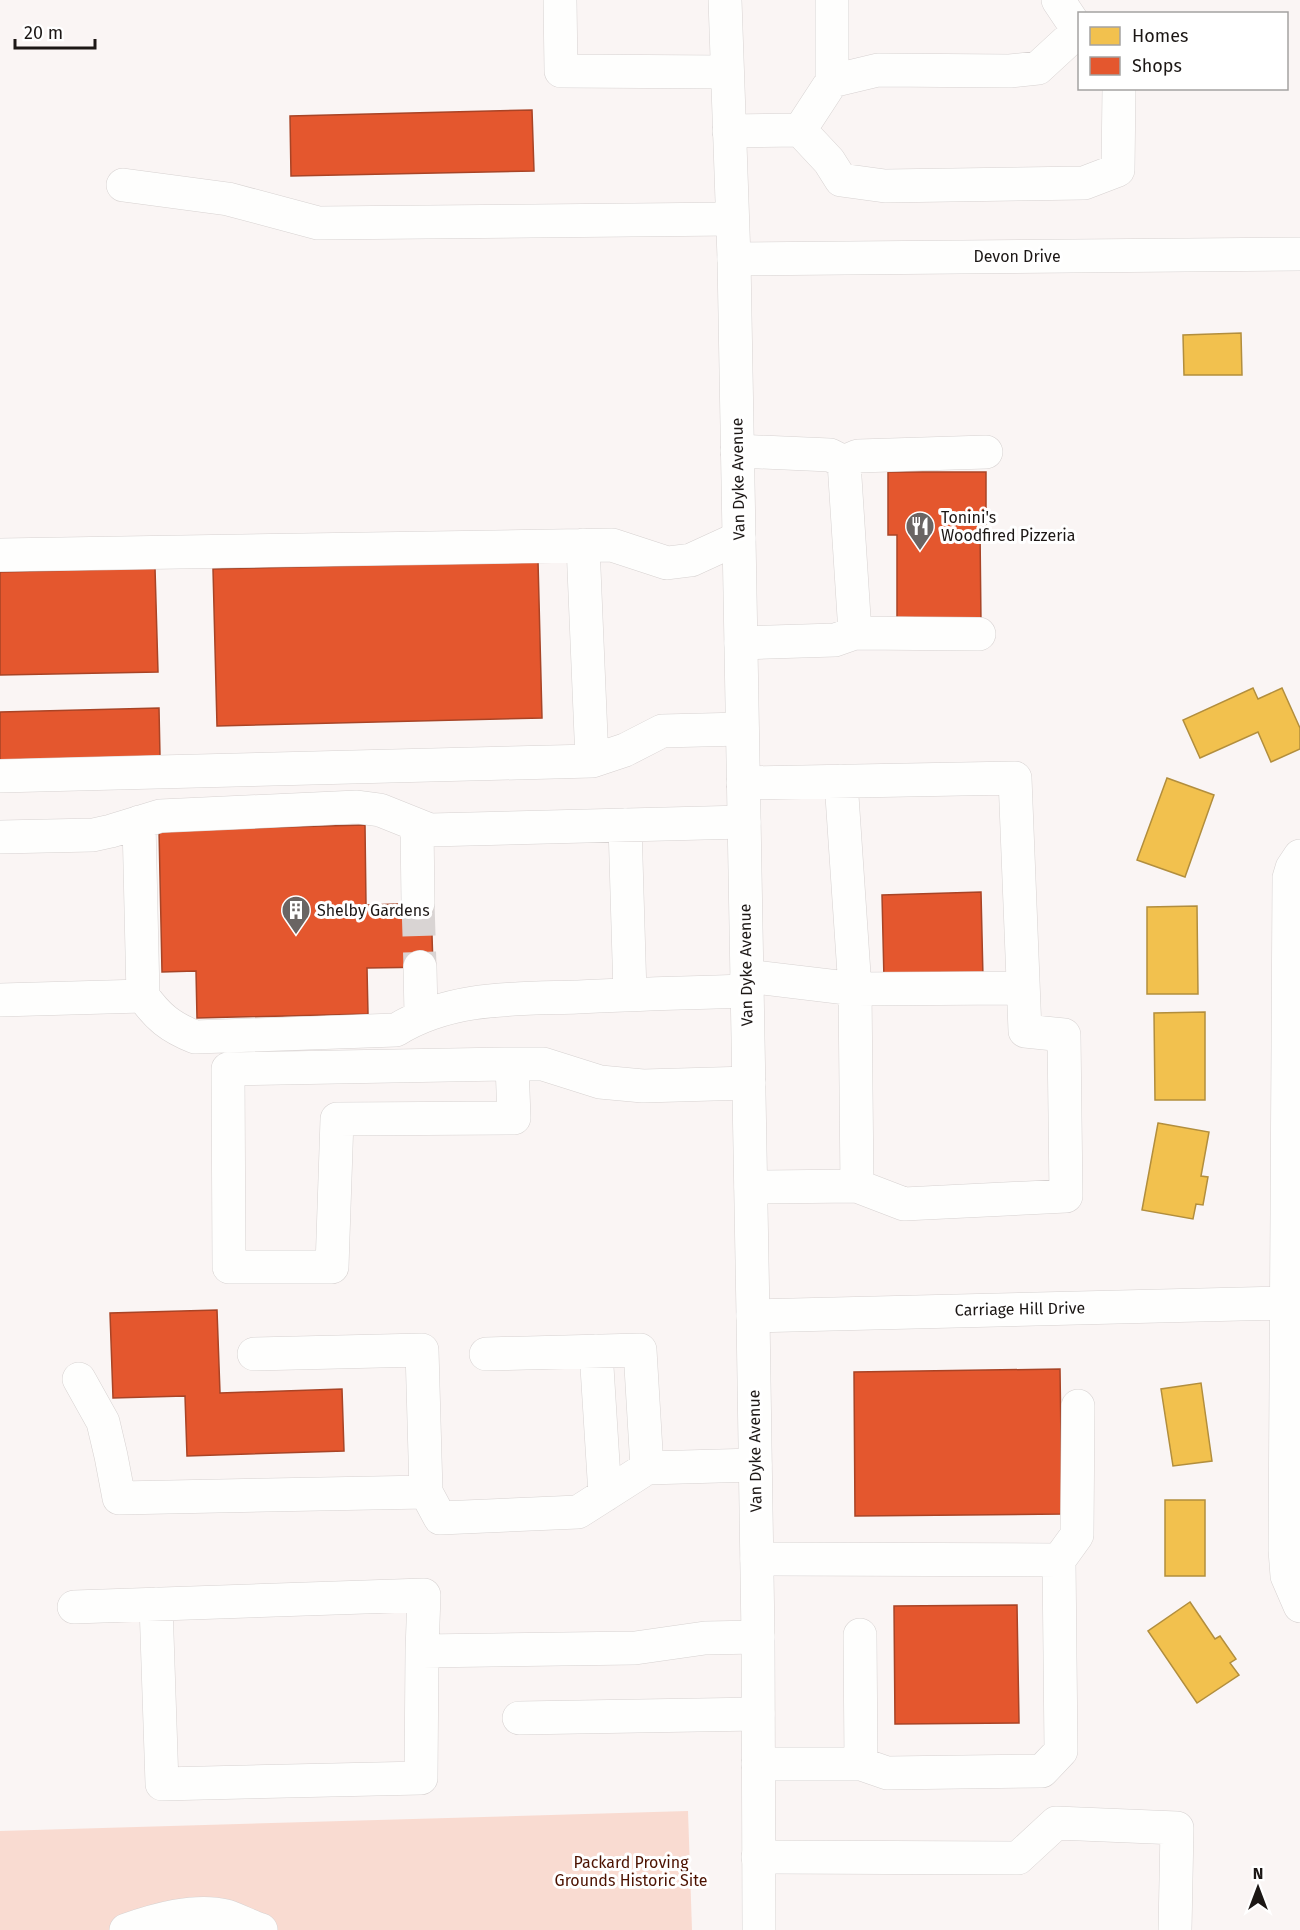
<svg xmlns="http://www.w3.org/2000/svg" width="1300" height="1930" font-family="'Fira Sans',sans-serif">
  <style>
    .green { fill: #f9dbd1 }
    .homes { fill: #f2c14e; stroke: #b28e3d; stroke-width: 1.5 }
    .shops { fill: #e4572e; stroke: #a84426; stroke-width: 1.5 }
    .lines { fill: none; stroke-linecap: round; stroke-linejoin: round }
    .minor-tunnel { stroke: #d9d4d3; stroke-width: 33; stroke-dasharray: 33 16; stroke-linecap: butt }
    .minor-casing { stroke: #d7d2d1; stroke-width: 34 }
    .major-casing { stroke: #d7d2d1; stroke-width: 34 }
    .minor { stroke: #fefefd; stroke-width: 33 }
    .major { stroke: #fefefd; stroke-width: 33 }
    .labels { text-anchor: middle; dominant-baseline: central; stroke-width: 6; stroke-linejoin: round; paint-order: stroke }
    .street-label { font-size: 16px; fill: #1c1715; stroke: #fff }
    .poi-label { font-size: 16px; fill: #1c1715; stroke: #fff; text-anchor: start }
    .park-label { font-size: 16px; fill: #4c1200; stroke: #fff }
  </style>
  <rect width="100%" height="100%" fill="#faf5f4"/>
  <path class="green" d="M688,1811L692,1930H0V1831Z"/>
  <path class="homes" d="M1241,333L1242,375H1184L1183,335Z
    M1253,688L1258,699L1282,688L1300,728V749L1271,762L1258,732L1200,758L1183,720Z
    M1167,778L1214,795L1185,877L1137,860Z
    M1197,906L1198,994H1147V907Z
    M1205,1012V1100H1155L1154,1013Z
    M1158,1123L1209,1132L1201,1176L1208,1177L1203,1205L1196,1204L1193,1219L1142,1210Z
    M1201,1383L1212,1461L1173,1466L1161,1389Z
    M1165,1500H1205V1576H1165Z
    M1190,1602L1215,1639L1220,1636L1236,1659L1230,1663L1239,1675L1197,1703L1148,1631Z"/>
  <path class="shops" d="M532,110L534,171L291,176L290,116Z
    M888,472H986V531H980L981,623L897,624V535H888Z
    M538,561L542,718L217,726L213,569Z
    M155,568L158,672L0,675V572Z
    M159,708L160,757L0,760V712Z
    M365,825L366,905L431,903L433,967L367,968L368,1014L197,1018L196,971L162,972L159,830Z
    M981,892L983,978L884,980L882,895Z
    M217,1310L220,1393L342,1389L344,1451L187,1456L185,1396L113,1398L110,1313Z
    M1060,1369L1062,1514L855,1516L854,1372Z
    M1017,1605L1019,1723L895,1724L894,1606Z"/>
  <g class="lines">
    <path class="minor-tunnel" d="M418,903L420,967"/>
    <g class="minor-casing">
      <path id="minor" d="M560,0L561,71L727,72
        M832,0V81
        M1058,0L1080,33
        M800,130L832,81L878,70L1010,71L1038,68L1076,33L1080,34
        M729,131L800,130L829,161L841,180L885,186L1084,183L1118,170L1119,88
        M123,185L228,199L318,223L732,219
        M734,259L1300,254
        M737,451L830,455L844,462L855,633L835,640L741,643
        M844,462L858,456L986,452
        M583,545L592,761
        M0,555L612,545L667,563L691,560L739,538
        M855,633L979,634
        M0,776L592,761L625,750L662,731L742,729
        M841,781L855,989L1023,988
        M743,783L1015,778L1025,1031L1064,1035L1066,1196L904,1204L857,1186
        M139,822L143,996
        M417,825L418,903
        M625,825L630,994
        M0,837L93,835L111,831L160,816L357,807L380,810L430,830L744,822
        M1300,856L1292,868L1289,878L1285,1550L1287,1576L1300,1606
        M420,967L421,1016
        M747,976L855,989L857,1186L751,1187
        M0,1000L143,996C158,1017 170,1027 195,1037L396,1030C451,996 515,999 578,997C634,994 691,993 747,991
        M512,1064L514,1118L337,1119L332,1267H229L228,1069L505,1064H543L600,1082L643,1086L749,1083
        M753,1316L1287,1303
        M596,1351L605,1495
        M254,1354L422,1350L426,1492
        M486,1354L640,1350L647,1468
        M79,1379L103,1422L111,1456L119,1498L426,1492L440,1518L578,1512L647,1468L755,1465
        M757,1559L1059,1560L1061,1751L1042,1771L887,1773L861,1764H758
        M1059,1560L1077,1535L1078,1406
        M156,1604L162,1784L421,1778L422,1651
        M74,1607L424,1595L422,1651L635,1648L705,1638L758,1637
        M860,1635L861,1764
        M519,1718L758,1714
        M758,1857L1018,1858L1056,1823L1177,1828L1175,1930
        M126,1930C155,1920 195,1908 226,1916C238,1920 249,1926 261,1930"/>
    </g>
    <g class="major-casing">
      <path id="major" d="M725,0L734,259L753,1316L758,1637L759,1930"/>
    </g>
    <use href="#minor" class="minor"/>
    <use href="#major" class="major"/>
  </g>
  <defs>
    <g id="restaurant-pin" transform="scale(1.5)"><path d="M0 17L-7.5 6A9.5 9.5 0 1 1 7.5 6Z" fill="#6a6563" stroke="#fff"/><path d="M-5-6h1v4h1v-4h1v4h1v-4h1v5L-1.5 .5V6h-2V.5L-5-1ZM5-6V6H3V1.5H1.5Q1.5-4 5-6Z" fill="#fff"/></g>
    <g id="building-pin" transform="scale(1.5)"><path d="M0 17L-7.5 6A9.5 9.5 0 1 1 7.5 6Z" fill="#6a6563" stroke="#fff"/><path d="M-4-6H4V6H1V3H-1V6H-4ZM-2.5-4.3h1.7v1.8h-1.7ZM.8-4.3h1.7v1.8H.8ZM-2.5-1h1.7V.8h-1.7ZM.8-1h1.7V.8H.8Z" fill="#fff"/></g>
  </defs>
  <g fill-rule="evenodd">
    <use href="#restaurant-pin" x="920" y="526"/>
    <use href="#building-pin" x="296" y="910"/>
  </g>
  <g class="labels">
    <g class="street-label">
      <text x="1017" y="256">Devon Drive</text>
      <text transform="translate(738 479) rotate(-91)">Van Dyke Avenue</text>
      <text transform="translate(746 965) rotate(-91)">Van Dyke Avenue</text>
      <text transform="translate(1020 1309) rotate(-1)">Carriage Hill Drive</text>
      <text transform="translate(755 1451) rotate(-91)">Van Dyke Avenue</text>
    </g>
    <g class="poi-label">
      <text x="941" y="517">Tonini's<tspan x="941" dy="18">Woodfired Pizzeria</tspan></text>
      <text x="317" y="910">Shelby Gardens</text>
    </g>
    <g class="park-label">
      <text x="631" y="1862">Packard Proving<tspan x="631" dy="18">Grounds Historic Site</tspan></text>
    </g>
  </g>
  <rect x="1078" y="12" width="210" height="78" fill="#ffffff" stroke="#a4a2a1" stroke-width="1.5"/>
  <rect x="1090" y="27" width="30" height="18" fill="#f2c14e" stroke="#a4a2a1" stroke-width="1.5"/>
  <text x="1132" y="42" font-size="18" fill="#1c1715">Homes</text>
  <rect x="1090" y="57" width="30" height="18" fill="#e4572e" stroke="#a4a2a1" stroke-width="1.5"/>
  <text x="1132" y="72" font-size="18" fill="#1c1715">Shops</text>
  <g transform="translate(1258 1888)" stroke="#ffffff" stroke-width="4.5" paint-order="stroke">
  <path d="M0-4.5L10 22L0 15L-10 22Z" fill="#1c1715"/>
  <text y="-9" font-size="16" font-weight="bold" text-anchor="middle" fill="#1c1715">N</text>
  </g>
  <path d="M15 39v9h80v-9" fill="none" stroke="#1c1715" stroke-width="3"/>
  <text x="24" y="39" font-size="18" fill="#1c1715" stroke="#ffffff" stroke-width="4.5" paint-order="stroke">20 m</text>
</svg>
